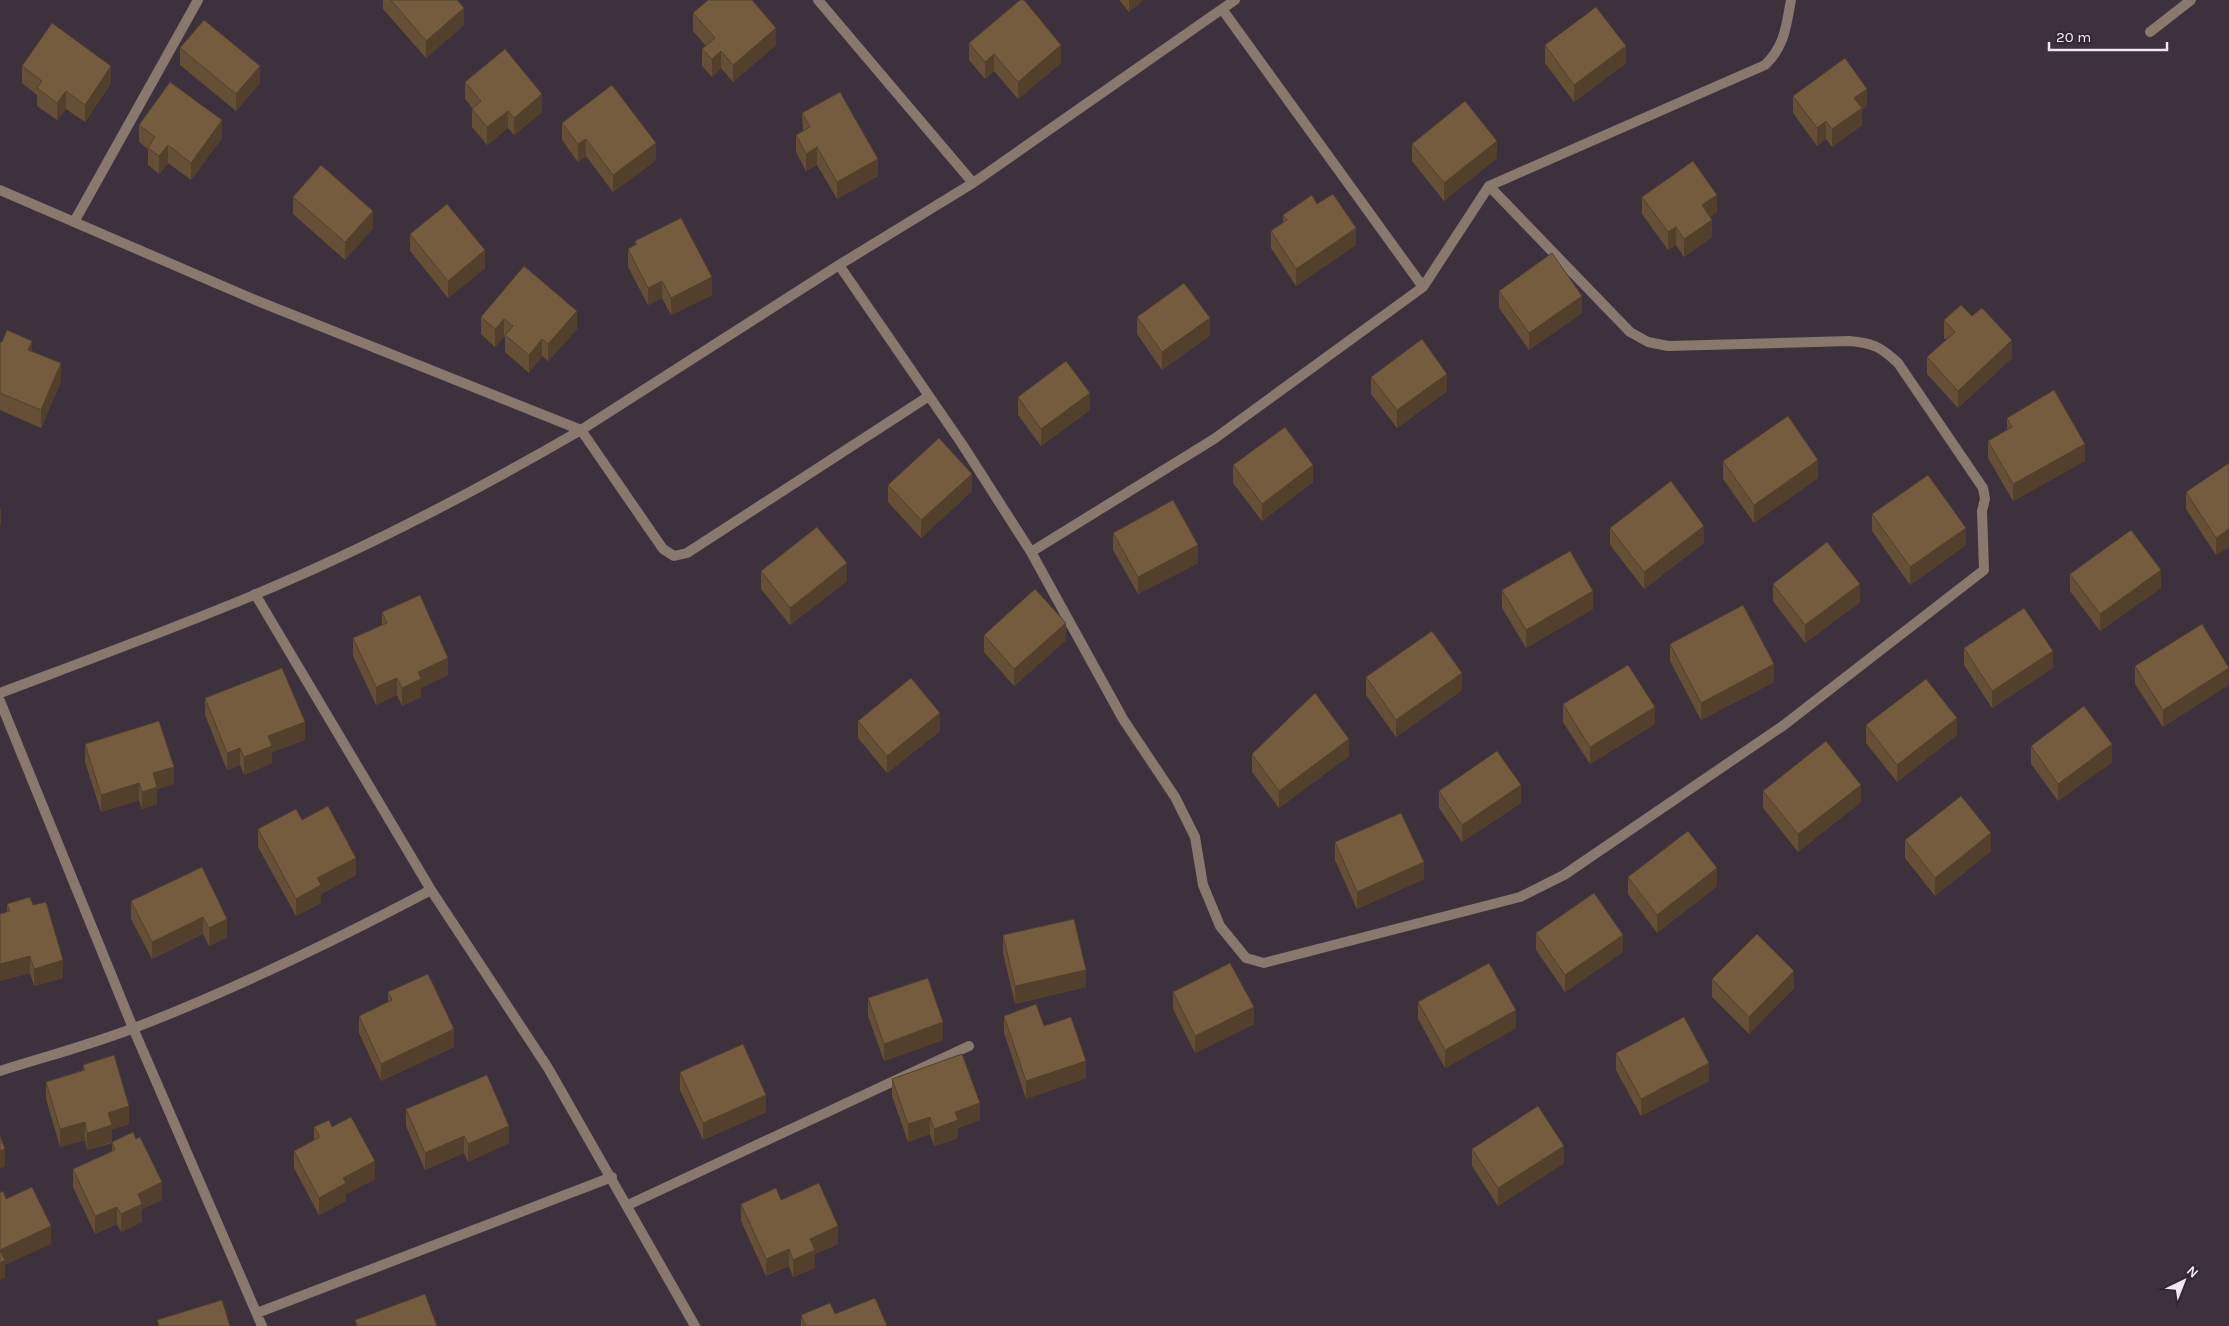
<svg xmlns="http://www.w3.org/2000/svg" width="2229" height="1326" font-family="Karla,sans-serif">
  <style>
    .lines { fill: none; stroke-linecap: round; stroke-linejoin: round }
    .minor { stroke: #88786e; stroke-width: 10 }
    .wall { fill: #654f36 }
    .shaded-wall { fill: #53402c }
    .building { fill: #765c3f; stroke: #53402c }
  </style>
  <rect width="100%" height="100%" fill="#3d313d"/>
  <g class="lines">
    <path class="minor" d="M818,0L973,183
      M1222,9L1423,287
      M2150,32L2191,0
      M0,190L255,300L581,430L839,265L973,183L1235,0
      M74,222L198,0
      M839,265L962,444L1031,552L1123,719L1175,797L1195,837L1203,885L1220,926L1246,958L1264,963L1520,897L1564,875L1784,725L1984,570L1982,511L1985,499L1983,488L1898,363C1881,347 1873,343 1849,341L1668,346L1648,342L1630,332L1489,186
      M1031,552L1214,439L1423,287L1489,186L1765,65C1785,46 1786,26 1791,0
      M255,594L431,890L548,1068L695,1326
      M0,693C85,661 170,630 254,595C367,548 476,491 581,430L663,549L674,556L687,553L929,396
      M0,701L133,1028L262,1326
      M0,1071C44,1057 90,1045 134,1028C236,989 334,941 431,890
      M628,1205L969,1046
      M257,1313L612,1177"/>
  </g>
  <path class="wall" d="M383,0H457L464,25L426,58L383,9Z
    M1119,0H1143L1129,12Z
    M693,13L776,45L733,82L721,68L712,77L702,66V49L706,46L693,31Z
    M969,43L1061,63L1018,99L994,71L985,79L969,60Z
    M1545,45L1626,63L1574,102L1545,63Z
    M180,48L260,83L236,111L180,65Z
    M22,66L111,83L85,122L66,109L57,120L37,106V95L22,83Z
    M465,82L542,112L514,135L508,128L487,145L472,127V109H473L465,99Z
    M1793,96L1867,106L1862,110V125L1832,147L1826,139L1817,146L1793,113Z
    M802,113L878,176L837,199L817,165L806,171L796,152V135L803,131Z
    M562,123L656,160L613,192L586,156L578,162L562,140Z
    M139,125L222,138L191,180L168,163L159,174L148,165V149L139,142Z
    M1412,144L1497,158L1444,201L1412,161Z
    M293,197L373,228L345,260L293,214Z
    M1642,197L1717,212L1710,217L1712,237L1684,257L1676,245L1668,250L1642,214Z
    M1317,204L1356,245L1296,286L1271,248V231L1283,223V215Z
    M410,234L485,268L448,298L410,251Z
    M635,241L712,295L671,315L662,298L648,305L628,267V249L635,245Z
    M524,266L577,329L548,361L542,356L529,373L505,352V337L504,336L495,347L481,334V317Z
    M1499,291L1582,313L1529,350L1499,308Z
    M1137,317L1210,335L1162,370L1137,334Z
    M1944,320L2012,358L1958,408L1927,374V357L1946,340L1944,338Z
    M0,342L32,351L61,381L41,428L0,410Z
    M1371,377L1447,391L1397,428L1371,394Z
    M1018,397L1090,410L1041,446L1018,415Z
    M2007,418L2085,461L2013,501L1988,458V441L2007,431Z
    M1723,461L1818,478L1754,523L1723,479Z
    M2229,463L2216,555L2186,509V492Z
    M1233,465L1313,482L1262,521L1233,483Z
    M888,485L972,491L921,538L888,502Z
    M1872,514L1966,545L1910,585L1872,531Z
    M1610,528L1704,543L1644,589L1610,545Z
    M1113,533L1198,563L1138,594L1113,550Z
    M761,571L847,581L790,625L761,589Z
    M2070,574L2161,588L2100,631L2070,591Z
    M1773,584L1860,602L1805,643L1773,601Z
    M1502,590L1593,609L1526,648L1502,608Z
    M382,612L448,675L421,688V697L402,706L397,695L376,705L353,656V638L382,625Z
    M2202,624L2163,727L2135,684V666Z
    M984,635L1066,640L1014,686L984,652Z
    M1670,644L1774,682L1701,720L1670,661Z
    M1964,648L2053,668L1992,708L1964,665Z
    M1366,677L1462,690L1396,737L1366,695Z
    M205,698L305,740L272,752V763L244,775L240,765L227,770L205,715Z
    M1563,704L1655,724L1590,764L1563,722Z
    M858,721L940,731L887,773L858,738Z
    M1866,725L1957,735L1897,782L1866,743Z
    M85,744L174,784L157,789V804L142,809L139,800L101,812L85,762Z
    M2031,746L2112,762L2058,801L2031,764Z
    M1252,754L1349,756L1279,808L1252,772Z
    M1439,791L1521,803L1462,842L1439,808Z
    M1763,791L1861,802L1798,852L1763,808Z
    M302,820L356,875L321,894V903L296,916L258,847V829Z
    M1905,840L1991,851L1935,896L1905,858Z
    M1335,842L1424,879L1357,909L1335,860Z
    M202,867L227,937L209,946L203,934L152,959L131,919V901Z
    M1628,877L1717,886L1657,933L1628,894Z
    M7,904L33,905L63,978L34,986L30,973L0,981V914L7,912Z
    M1536,933L1623,952L1565,992L1536,950Z
    M1003,935L1086,987L1015,1004L1003,953Z
    M1712,979L1794,988L1749,1034L1712,997Z
    M388,992L454,1047L381,1081L359,1033V1016L388,1002Z
    M1173,992L1254,1024L1195,1053L1173,1009Z
    M868,998L943,1040L884,1061L868,1016Z
    M1418,1002L1516,1028L1445,1068L1418,1019Z
    M1004,1016L1044,1026L1086,1078L1026,1099L1004,1033Z
    M1616,1053L1709,1081L1641,1116L1616,1070Z
    M83,1065L129,1124L112,1129V1142L162,1200L142,1209V1222L121,1232L117,1224L95,1234L73,1187V1169L112,1152V1143L87,1150L85,1140L60,1147L46,1099V1082L83,1070Z
    M680,1072L766,1112L703,1140L680,1090Z
    M892,1079L980,1120L958,1128V1138L934,1146L930,1134L908,1142L892,1096Z
    M406,1109L509,1143L468,1162L464,1153L425,1170L406,1126Z
    M314,1127H332L375,1179L346,1194V1201L319,1215L294,1168V1151L314,1140Z
    M1472,1149L1564,1163L1498,1206L1472,1166Z
    M781,1200L838,1244L815,1254V1268L793,1277L789,1266L766,1276L741,1221V1204Z
    M801,1315L887,1326H801Z"/>
  <path class="shaded-wall" d="M1129,0H1143L1129,12Z
    M464,8V25L426,58V41Z
    M776,28V45L733,82V65Z
    M1061,45V63L1018,99V82Z
    M1626,46V63L1574,102V85Z
    M721,51V68L712,77V59Z
    M994,54V71L985,79V62Z
    M111,66V83L85,122V105Z
    M260,66V83L236,111V94Z
    M1867,89V106L1862,110V125L1832,147V129L1854,98Z
    M66,91V109L57,120V103Z
    M542,94V112L514,135V118Z
    M508,111V128L487,145V127Z
    M222,120V138L191,180V163Z
    M1826,121V139L1817,146V128Z
    M586,139V156L578,162V144Z
    M1497,141V158L1444,201V183Z
    M656,143V160L613,192V175Z
    M168,145V163L159,174V156Z
    M817,147V165L806,171V154Z
    M878,159V176L837,199V182Z
    M1717,195V212L1702,223V205Z
    M373,211V228L345,260V242Z
    M1712,220V237L1684,257V239Z
    M1676,227V245L1668,250V232Z
    M1356,228V245L1296,286V269Z
    M485,250V268L448,298V281Z
    M712,277V295L671,315V298Z
    M662,281V298L648,305V288Z
    M1582,296V313L1529,350V333Z
    M577,311V329L548,361V344Z
    M1210,318V335L1162,370V352Z
    M504,319V336L495,347V329Z
    M542,339V356L529,373V355Z
    M2012,340V358L1958,408V391Z
    M32,341V358L28,350Z
    M61,363V381L41,428V410Z
    M1447,374V391L1397,428V410Z
    M1090,393V410L1041,446V429Z
    M2085,444V461L2013,501V484Z
    M1818,460V478L1754,523V505Z
    M1313,465V482L1262,521V504Z
    M972,474V491L921,538V520Z
    M1,507V524L0,526V509Z
    M1704,526V543L1644,589V572Z
    M1966,528V545L1910,585V567Z
    M2229,529V547L2216,555V538Z
    M1198,545V563L1138,594V577Z
    M847,563V581L790,625V608Z
    M2161,570V588L2100,631V614Z
    M1860,584V602L1805,643V625Z
    M1593,591V609L1526,648V630Z
    M1066,623V640L1014,686V669Z
    M2053,651V668L1992,708V691Z
    M448,658V675L421,688V697L402,706V688L418,672Z
    M1774,664V682L1701,720V703Z
    M2229,668V685L2163,727V710Z
    M1462,673V690L1396,737V720Z
    M397,678V695L376,705V687Z
    M1655,707V724L1590,764V747Z
    M940,713V731L887,773V756Z
    M1957,718V735L1897,782V765Z
    M305,722V740L272,752V763L244,775V757L268,736Z
    M1349,739V756L1279,808V791Z
    M2112,744V762L2058,801V784Z
    M240,748V765L227,770V753Z
    M174,767V784L157,789V804L142,809V792L153,773Z
    M139,783V800L101,812V795Z
    M1521,785V803L1462,842V825Z
    M1861,785V802L1798,852V834Z
    M1991,833V851L1935,896V878Z
    M356,858V875L321,894V903L296,916V899L317,878Z
    M1424,862V879L1357,909V892Z
    M1717,868V886L1657,933V915Z
    M203,917V934L152,959V942Z
    M227,919V937L209,946V928Z
    M1623,935V952L1565,992V975Z
    M30,956V973L0,981V964Z
    M63,960V978L34,986V969Z
    M1086,970V987L1015,1004V986Z
    M1794,971V988L1749,1034V1017Z
    M1254,1007V1024L1195,1053V1036Z
    M1516,1010V1028L1445,1068V1050Z
    M943,1022V1040L884,1061V1044Z
    M454,1029V1047L381,1081V1064Z
    M1086,1061V1078L1026,1099V1081Z
    M1709,1063V1081L1641,1116V1099Z
    M766,1095V1112L703,1140V1123Z
    M980,1103V1120L958,1128V1138L934,1146V1129L955,1112Z
    M129,1106V1124L112,1129V1142L87,1150V1133L108,1113Z
    M930,1117V1134L908,1142V1124Z
    M85,1122V1140L60,1147V1129Z
    M509,1126V1143L468,1162V1144Z
    M464,1136V1153L425,1170V1153Z
    M1564,1146V1163L1498,1206V1188Z
    M5,1149V1167L0,1168V1151Z
    M375,1161V1179L346,1194V1201L319,1215V1198L343,1178Z
    M162,1182V1200L142,1209V1222L121,1232V1214L138,1194Z
    M117,1207V1224L95,1234V1216Z
    M51,1226V1244L5,1265V1278L0,1280V1250Z
    M838,1226V1244L815,1254V1268L793,1277V1260L810,1239Z
    M789,1249V1266L766,1276V1259Z"/>
  <path class="building" d="M391,0H457L464,8L426,41Z
    M708,0H752L776,28L733,65L721,51L712,59L702,49L715,38L693,13Z
    M1020,0H1024L1061,45L1018,82L994,54L985,62L969,43Z
    M1596,7L1626,46L1574,85L1545,45Z
    M204,20L260,66L236,94L180,48Z
    M52,23L111,66L85,105L66,91L57,103L37,88L42,81L22,66Z
    M505,49L542,94L514,118L508,111L487,127L472,109L481,101L465,82Z
    M1845,58L1867,89L1854,98L1862,108L1832,129L1826,121L1817,128L1793,96Z
    M170,82L222,120L191,163L168,145L159,156L148,148L155,137L139,125Z
    M612,85L656,143L613,175L586,139L578,144L562,123Z
    M840,92L878,159L837,182L817,147L806,154L796,135L810,127L802,113Z
    M1465,101L1497,141L1444,183L1412,144Z
    M1693,161L1717,195L1702,205L1712,220L1684,239L1676,227L1668,232L1642,197Z
    M321,165L373,211L345,242L293,197Z
    M1333,194L1356,228L1296,269L1271,231L1287,220L1283,215L1312,195L1317,204Z
    M447,204L485,250L448,281L410,234Z
    M681,218L712,277L671,298L662,281L648,288L628,249L637,244L635,241Z
    M1552,253L1582,296L1529,333L1499,291Z
    M524,266L577,311L548,344L542,339L529,355L505,335L513,326L504,319L495,329L481,317Z
    M1184,283L1210,318L1162,352L1137,317Z
    M1961,305L1972,316L1982,308L2012,340L1958,391L1927,357L1955,332L1944,320Z
    M7,330L32,341L28,350L61,363L41,410L0,393V342H2Z
    M1422,339L1447,374L1397,410L1371,377Z
    M1066,361L1090,393L1041,429L1018,397Z
    M2054,390L2085,444L2013,484L1988,441L2012,427L2007,418Z
    M1788,416L1818,460L1754,505L1723,461Z
    M1285,427L1313,465L1262,504L1233,465Z
    M939,438L972,474L921,520L888,485Z
    M2229,463V529L2216,538L2186,492Z
    M1928,475L1966,528L1910,567L1872,514Z
    M1671,481L1704,526L1644,572L1610,528Z
    M1173,500L1198,545L1138,577L1113,533Z
    M817,527L847,563L790,608L761,571Z
    M2131,530L2161,570L2100,614L2070,574Z
    M1827,542L1860,584L1805,625L1773,584Z
    M1570,551L1593,591L1526,630L1502,590Z
    M1035,589L1066,623L1014,669L984,635Z
    M420,595L448,658L418,672L421,679L402,688L397,678L376,687L353,638L387,623L382,612Z
    M1743,605L1774,664L1701,703L1670,644Z
    M2024,608L2053,651L1992,691L1964,648Z
    M2202,624L2229,668L2163,710L2135,666Z
    M1432,631L1462,673L1396,720L1366,677Z
    M1628,665L1655,707L1590,747L1563,704Z
    M282,668L305,722L268,736L272,746L244,757L240,748L227,753L205,698Z
    M911,678L940,713L887,756L858,721Z
    M1926,679L1957,718L1897,765L1866,725Z
    M1315,693L1349,739L1279,791L1252,754Z
    M2084,706L2112,744L2058,784L2031,746Z
    M159,721L174,767L153,773L157,787L142,792L139,783L101,795L85,744Z
    M1826,741L1861,785L1798,834L1763,791Z
    M1497,751L1521,785L1462,825L1439,791Z
    M1961,796L1991,833L1935,878L1905,840Z
    M328,806L356,858L317,878L321,885L296,899L258,829L296,809L302,820Z
    M1401,813L1424,862L1357,892L1335,842Z
    M1688,831L1717,868L1657,915L1628,877Z
    M202,867L227,919L209,928L203,917L152,942L131,901Z
    M1594,893L1623,935L1565,975L1536,933Z
    M30,897L33,905L46,902L63,960L34,969L30,956L0,964V914L10,911L7,904Z
    M1074,919L1086,970L1015,986L1003,935Z
    M1757,934L1794,971L1749,1017L1712,979Z
    M1230,963L1254,1007L1195,1036L1173,992Z
    M1489,963L1516,1010L1445,1050L1418,1002Z
    M428,974L454,1029L381,1064L359,1016L392,1000L388,992Z
    M928,978L943,1022L884,1044L868,998Z
    M1036,1004L1044,1026L1071,1017L1086,1061L1026,1081L1004,1016Z
    M1684,1017L1709,1063L1641,1099L1616,1053Z
    M743,1044L766,1095L703,1123L680,1072Z
    M962,1054L980,1103L955,1112L958,1120L934,1129L930,1117L908,1124L892,1079Z
    M114,1055L129,1106L108,1113L112,1125L87,1133L85,1122L60,1129L46,1082L85,1070L83,1065Z
    M487,1075L509,1126L468,1144L464,1136L425,1153L406,1109Z
    M1538,1106L1564,1146L1498,1188L1472,1149Z
    M351,1117L375,1161L343,1178L346,1183L319,1198L294,1151L320,1137L314,1127L329,1120L332,1127Z
    M133,1132L136,1139L140,1137L162,1182L138,1194L142,1204L121,1214L117,1207L95,1216L73,1169L115,1150L112,1142Z
    M0,1136L5,1149L0,1151Z
    M819,1183L838,1226L810,1239L815,1250L793,1260L789,1249L766,1259L741,1204L776,1188L781,1200Z
    M32,1187L51,1226L0,1250L5,1260L0,1263V1193L3,1191L6,1199Z
    M425,1294L437,1326H357L355,1320Z
    M875,1298L887,1326H806L801,1315L830,1303L835,1314Z
    M222,1300L230,1326H159L157,1320Z"/>
  <g transform="translate(2184 1281) rotate(43)" stroke="#332733" stroke-width="4" paint-order="stroke">
  <path d="M0-4L9 19L0 12L-9 19Z" fill="#efe8f0"/>
  <text y="-8" font-size="14" font-weight="bold" text-anchor="middle" fill="#efe8f0">N</text>
  </g>
  <path d="M2049 42v8h118v-8" fill="none" stroke="#efe8f0" stroke-width="2.5"/>
  <text x="2056" y="42" font-size="15" fill="#efe8f0" stroke="#332733" stroke-width="4" paint-order="stroke">20 m</text>
</svg>
